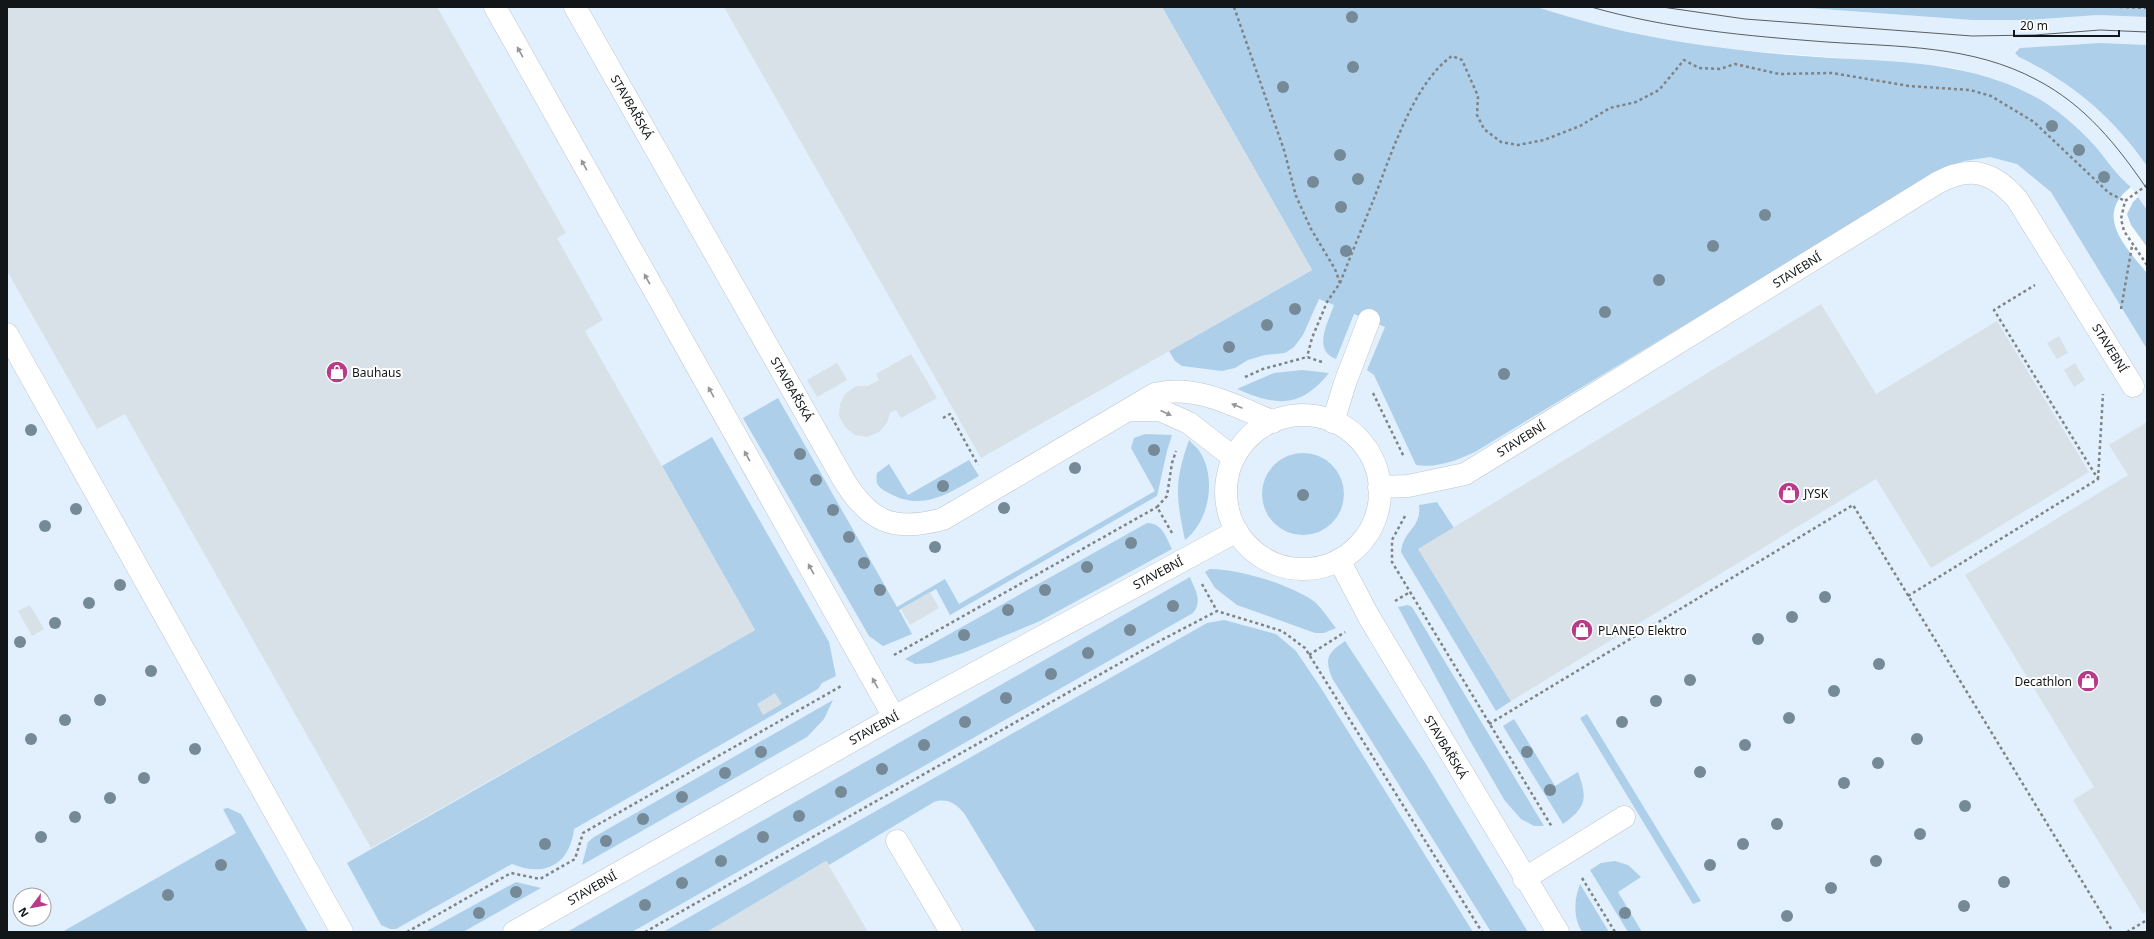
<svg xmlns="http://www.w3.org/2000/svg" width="2154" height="939" font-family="'Noto Sans',sans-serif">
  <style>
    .built { fill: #e1f0fc; fill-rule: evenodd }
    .green { fill: #adcfea }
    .building { fill: #d8e1e7 }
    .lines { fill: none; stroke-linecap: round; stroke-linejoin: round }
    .minor-casing { stroke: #bec6cd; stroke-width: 23 }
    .path { stroke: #7f8386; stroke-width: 2.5; stroke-dasharray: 3 3; stroke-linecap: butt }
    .minor { stroke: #fff; stroke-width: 22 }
    .tram { stroke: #5b5e61; stroke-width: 1 }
    .tree { fill: #758997 }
    .oneway { fill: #959697 }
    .labels { text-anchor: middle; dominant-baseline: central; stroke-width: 4; stroke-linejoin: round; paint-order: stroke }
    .street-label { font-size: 12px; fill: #131618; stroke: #fff }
    .poi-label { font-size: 12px; fill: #131618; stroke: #fff; text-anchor: start }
  </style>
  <rect width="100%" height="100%" fill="#f5fafe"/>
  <path class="built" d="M7,7H1162L1312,270L1998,98L2115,209L2113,216L2115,230L2147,280V932H7ZM20,895H44V919H20Z
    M1537,7H1795L1972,20H2030L2098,15L2147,17V45L2077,44L2050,46L2016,55L2071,86L2091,102L2120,131L2147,166V210L2131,187L2117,176L2095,146L2074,124L2053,108L2031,94L1998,80L1950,67L1716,48L1669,41L1578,20Z"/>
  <path class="green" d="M1162,7H1537C1624,36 1711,49 1803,56C1879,62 1960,58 2030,94C2055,107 2076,125 2095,146C2107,160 2116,175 2131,187C2100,210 2116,236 2136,260C2139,264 2146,270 2147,275C2150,294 2147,328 2147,349L2051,192L2017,164L1990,157L1964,161L1939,171L1475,452C1455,461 1438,468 1416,465L1374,375L1367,370L1385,327L1354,314L1336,359C1312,350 1328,323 1334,305L1319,299L1303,335L1294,347L1285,353L1265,355L1248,360L1235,368L1222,371L1182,366L1175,361L1169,351L1312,270Z
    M1795,7H2147V17L2098,15L2030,20H1972Z
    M2100,43L2147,45V166C2112,116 2074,84 2019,57L2015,53L2020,48Z
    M2138,197L2147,210V247L2131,225L2127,214L2133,202Z
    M1302,370L1329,373C1300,409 1276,406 1237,389L1274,373Z
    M778,398L897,607L945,579L959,604L1155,491L1131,448L1134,438L1145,434L1172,435L1167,451L1157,496L950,615L936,589L899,610L912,634L883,646L869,636L743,418Z
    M712,437L829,642L836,676L822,683L818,689L574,829C570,864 545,878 512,864L396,929H390L381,925L347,863L755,630L662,466Z
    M1189,440C1192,444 1197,447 1200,452C1217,478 1209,522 1185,540C1176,496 1174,483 1189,440Z
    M1262 494a41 41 0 1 1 82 0a41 41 0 1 1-82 0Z
    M969,460L979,476C949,493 922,513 887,492C878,487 875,484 877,473L889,464L908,495Z
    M1437,502L1454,528L1419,549L1511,701L1496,711L1401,552C1403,530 1422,528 1419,505Z
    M1147,523C1163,524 1165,535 1172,549L1040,621L963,653L931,663L915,664L905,659Z
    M1210,569C1239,569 1288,584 1312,600C1321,606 1329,620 1336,628L1324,633H1315L1237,605L1215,588L1205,572Z
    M1190,577C1195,590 1203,601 1193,613L632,932H567Z
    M1408,605L1412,607L1544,826H1534L1521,819L1505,801L1469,739L1398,607Z
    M1224,620L1276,634L1296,651L1321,688L1473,932H1036L964,813C955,803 947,798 934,802L829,865L826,861L707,932H663L1207,623Z
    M1345,641L1426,764L1528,932H1491L1332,678C1324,658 1328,653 1345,641Z
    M833,700L824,719L807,737L582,865L588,842L594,837Z
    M1587,714L1701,901L1693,904L1580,718Z
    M1514,719L1555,786L1578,772C1588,799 1586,807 1563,824L1503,726Z
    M228,808L241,814L308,932H62L236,833L223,809Z
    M1615,861L1628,865L1641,877L1618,892L1642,932H1628L1590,870L1601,863Z
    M516,882L541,888L463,932H425Z
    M1580,884L1609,932H1582C1573,917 1574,900 1580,884Z"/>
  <path class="building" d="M7,7H437L566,233L557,238L603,320L585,331L755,630L371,848L125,414L97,429L7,271Z
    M724,7H1162L1312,270L981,458Z
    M1821,304L1876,394L1997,321L2089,472L1931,568L1876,479L1511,701L1418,549Z
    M2059,336L2068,353L2057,359L2047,343Z
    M911,354L937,398L901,418L896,410L890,413L887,423L879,432L867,437L855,435L845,427L839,416L840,404L845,394L856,386H868L879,380L876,374Z
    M837,363L847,380L817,397L807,380Z
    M2075,363L2085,380L2074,387L2064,370Z
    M2147,422V911L2143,914L2073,800L2094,787L1965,575L2128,475L2109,445Z
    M930,592L939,608L910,625L901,609Z
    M30,605L44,629L32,636L18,611Z
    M775,693L782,704L763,715L757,704Z
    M826,861L868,932H707Z"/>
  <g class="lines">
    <g class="minor-casing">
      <path id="minor" d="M495,7L894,717
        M575,7L842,477C868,521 892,533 943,519L1155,394C1195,384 1237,406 1273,422
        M7,334L342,932
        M1128,410H1160L1189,423L1234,458
        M1226 492a77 77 0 1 1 154 0a77 77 0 1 1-154 0Z
        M1333,422L1345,383L1369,320
        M1379,487L1408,486L1465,474L1937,183C1970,165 1992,171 2017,199L2133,386
        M1339,560L1369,617L1558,932
        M897,841L951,932
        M1524,879L1624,817
        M514,932L894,717L1237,531"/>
    </g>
    <path class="path" d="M1234,7L1284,150L1296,196L1311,229L1335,269L1340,283L1327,302L1312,338L1307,357
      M2120,7L2147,8
      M2147,185L2125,201L2121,219L2124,231L2147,265
      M1340,283C1351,255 1362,228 1373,201C1390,158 1413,83 1452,56L1462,60L1478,96L1477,115L1484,129L1501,142L1518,145L1544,140L1580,126L1610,108L1636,102L1659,90L1684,60L1699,68L1720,69L1735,64L1779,74L1832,73L1909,86L1970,90L1991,96L2034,122L2109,193L2125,201
      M2121,309L2132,246
      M1245,377L1263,369L1307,357L1322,362
      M1373,393L1404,457
      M943,418L950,414L978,465
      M2098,479L2103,394
      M1405,516L1392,540V562L1552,827
      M1172,533L1157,507L1167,496L1172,463L1176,451
      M1202,584L1217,611
      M1908,596L2098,479L1994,310L2035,285
      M1395,601L1410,592
      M894,655L1157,507
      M1309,655L1345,632
      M1489,724L1853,505L2113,932
      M1582,878L1615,932
      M407,932L511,873L540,879L575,859L583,833L843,685
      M645,932L1152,645L1217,611L1282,631L1305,648L1482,932
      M2127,932L2147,920"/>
    <use href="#minor" class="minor"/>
    <path class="tram" d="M1591,7C1668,29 1747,36 1827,42C1899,47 1972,45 2037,80C2085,105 2117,145 2147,189
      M1662,7L1745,19L1972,36L2035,35L2100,30L2147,32"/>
  </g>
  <g class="tree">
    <circle cx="1352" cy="17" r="6"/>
    <circle cx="1353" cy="67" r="6"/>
    <circle cx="1283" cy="87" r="6"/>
    <circle cx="2052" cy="126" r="6"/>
    <circle cx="2079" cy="150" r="6"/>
    <circle cx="1340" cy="155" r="6"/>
    <circle cx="2104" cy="177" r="6"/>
    <circle cx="1358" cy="179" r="6"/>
    <circle cx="1313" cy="182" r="6"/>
    <circle cx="1341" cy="207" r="6"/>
    <circle cx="1765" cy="215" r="6"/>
    <circle cx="1713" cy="246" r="6"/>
    <circle cx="1346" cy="251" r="6"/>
    <circle cx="1659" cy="280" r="6"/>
    <circle cx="1295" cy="309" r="6"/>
    <circle cx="1605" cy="312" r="6"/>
    <circle cx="1267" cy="325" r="6"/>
    <circle cx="1229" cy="347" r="6"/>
    <circle cx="1504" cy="374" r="6"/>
    <circle cx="31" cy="430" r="6"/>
    <circle cx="1154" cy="450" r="6"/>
    <circle cx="800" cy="454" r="6"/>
    <circle cx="1075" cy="468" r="6"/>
    <circle cx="816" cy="480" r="6"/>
    <circle cx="943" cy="486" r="6"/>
    <circle cx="1303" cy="495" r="6"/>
    <circle cx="1004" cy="508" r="6"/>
    <circle cx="76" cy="509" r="6"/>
    <circle cx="833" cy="510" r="6"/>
    <circle cx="45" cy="526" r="6"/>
    <circle cx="849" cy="537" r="6"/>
    <circle cx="1131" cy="543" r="6"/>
    <circle cx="935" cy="547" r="6"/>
    <circle cx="864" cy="563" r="6"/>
    <circle cx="1087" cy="567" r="6"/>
    <circle cx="120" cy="585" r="6"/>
    <circle cx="880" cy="590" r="6"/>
    <circle cx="1045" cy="590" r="6"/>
    <circle cx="1825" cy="597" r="6"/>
    <circle cx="89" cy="603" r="6"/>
    <circle cx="1173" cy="606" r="6"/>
    <circle cx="1008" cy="610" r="6"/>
    <circle cx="1792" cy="617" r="6"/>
    <circle cx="55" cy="623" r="6"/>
    <circle cx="1130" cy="630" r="6"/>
    <circle cx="964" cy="635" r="6"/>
    <circle cx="1758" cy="639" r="6"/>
    <circle cx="20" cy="642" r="6"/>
    <circle cx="1088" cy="653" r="6"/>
    <circle cx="1879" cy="664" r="6"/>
    <circle cx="151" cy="671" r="6"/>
    <circle cx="1051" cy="674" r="6"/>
    <circle cx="1690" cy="680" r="6"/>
    <circle cx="1834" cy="691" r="6"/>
    <circle cx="1006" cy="698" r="6"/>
    <circle cx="100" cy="700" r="6"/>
    <circle cx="1656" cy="701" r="6"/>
    <circle cx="1789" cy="718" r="6"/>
    <circle cx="65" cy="720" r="6"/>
    <circle cx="965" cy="722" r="6"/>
    <circle cx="1622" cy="722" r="6"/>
    <circle cx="31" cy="739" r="6"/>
    <circle cx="1917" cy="739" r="6"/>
    <circle cx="924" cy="745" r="6"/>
    <circle cx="1745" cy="745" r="6"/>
    <circle cx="195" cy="749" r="6"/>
    <circle cx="761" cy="752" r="6"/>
    <circle cx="1527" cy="752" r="6"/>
    <circle cx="1878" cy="763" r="6"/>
    <circle cx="882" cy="769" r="6"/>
    <circle cx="1700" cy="772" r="6"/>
    <circle cx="725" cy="773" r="6"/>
    <circle cx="144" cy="778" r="6"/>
    <circle cx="1844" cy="783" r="6"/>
    <circle cx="1550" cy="790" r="6"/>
    <circle cx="841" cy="792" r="6"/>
    <circle cx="682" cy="797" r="6"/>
    <circle cx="110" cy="798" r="6"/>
    <circle cx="1965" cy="806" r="6"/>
    <circle cx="799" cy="816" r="6"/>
    <circle cx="75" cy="817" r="6"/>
    <circle cx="643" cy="819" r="6"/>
    <circle cx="1777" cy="824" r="6"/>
    <circle cx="1920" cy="834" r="6"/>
    <circle cx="41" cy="837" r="6"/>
    <circle cx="763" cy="837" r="6"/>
    <circle cx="606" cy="841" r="6"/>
    <circle cx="545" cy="844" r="6"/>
    <circle cx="1743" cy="844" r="6"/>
    <circle cx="721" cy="861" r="6"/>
    <circle cx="1876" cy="861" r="6"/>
    <circle cx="221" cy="865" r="6"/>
    <circle cx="1710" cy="865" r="6"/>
    <circle cx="2004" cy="882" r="6"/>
    <circle cx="682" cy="883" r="6"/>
    <circle cx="1831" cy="888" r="6"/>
    <circle cx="516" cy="892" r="6"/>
    <circle cx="168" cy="895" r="6"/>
    <circle cx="645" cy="905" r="6"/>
    <circle cx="1964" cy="906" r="6"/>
    <circle cx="479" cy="913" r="6"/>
    <circle cx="1625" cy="913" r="6"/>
    <circle cx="1787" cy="916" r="6"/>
  </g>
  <defs><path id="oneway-solid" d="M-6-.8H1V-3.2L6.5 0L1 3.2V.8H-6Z"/></defs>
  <g class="oneway">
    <use href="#oneway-solid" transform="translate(520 52) rotate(-119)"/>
    <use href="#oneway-solid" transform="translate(584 165) rotate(-119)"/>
    <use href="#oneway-solid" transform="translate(647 279) rotate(-119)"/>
    <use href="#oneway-solid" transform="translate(711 392) rotate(-119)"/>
    <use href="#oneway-solid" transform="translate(1237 406) rotate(-157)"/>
    <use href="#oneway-solid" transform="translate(1166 413) rotate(24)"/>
    <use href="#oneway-solid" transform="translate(747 456) rotate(-119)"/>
    <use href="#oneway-solid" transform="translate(811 569) rotate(-119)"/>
    <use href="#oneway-solid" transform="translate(875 683) rotate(-119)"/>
  </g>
  <defs>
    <g id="shop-disc" transform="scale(1.15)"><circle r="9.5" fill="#b83b89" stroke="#fff"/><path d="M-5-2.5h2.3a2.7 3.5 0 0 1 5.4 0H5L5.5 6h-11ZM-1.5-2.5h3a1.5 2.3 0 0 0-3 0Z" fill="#fff"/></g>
  </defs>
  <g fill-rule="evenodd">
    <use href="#shop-disc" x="337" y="372"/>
    <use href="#shop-disc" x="1789" y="493"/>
    <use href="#shop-disc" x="1582" y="630"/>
    <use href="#shop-disc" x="2088" y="681"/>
  </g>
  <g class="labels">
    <g class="street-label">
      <text transform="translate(632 107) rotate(60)">STAVBAŘSKÁ</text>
      <text transform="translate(1797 270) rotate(-32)">STAVEBNÍ</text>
      <text transform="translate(2110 348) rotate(58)">STAVEBNÍ</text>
      <text transform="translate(792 389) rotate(60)">STAVBAŘSKÁ</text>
      <text transform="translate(1521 439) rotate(-32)">STAVEBNÍ</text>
      <text transform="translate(1158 573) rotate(-28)">STAVEBNÍ</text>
      <text transform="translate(874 728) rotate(-29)">STAVEBNÍ</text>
      <text transform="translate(1446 747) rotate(59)">STAVBAŘSKÁ</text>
      <text transform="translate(592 888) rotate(-30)">STAVEBNÍ</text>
    </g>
    <g class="poi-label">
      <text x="352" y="372">Bauhaus</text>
      <text x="1804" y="493">JYSK</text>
      <text x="1598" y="630">PLANEO Elektro</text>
      <text x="2072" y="681" text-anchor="end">Decathlon</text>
    </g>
  </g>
  <rect width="2154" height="939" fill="none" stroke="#131618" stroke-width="16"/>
  <g transform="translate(32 907) rotate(238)"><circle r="19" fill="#ffffff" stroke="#a1a2a3"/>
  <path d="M0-3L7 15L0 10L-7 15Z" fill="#b83b89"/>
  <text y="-6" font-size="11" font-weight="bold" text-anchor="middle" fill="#131618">N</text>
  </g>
  <path d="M2014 30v6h105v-6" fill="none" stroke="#131618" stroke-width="2"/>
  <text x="2020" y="30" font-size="12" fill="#131618" stroke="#ffffff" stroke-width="3" paint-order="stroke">20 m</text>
</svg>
